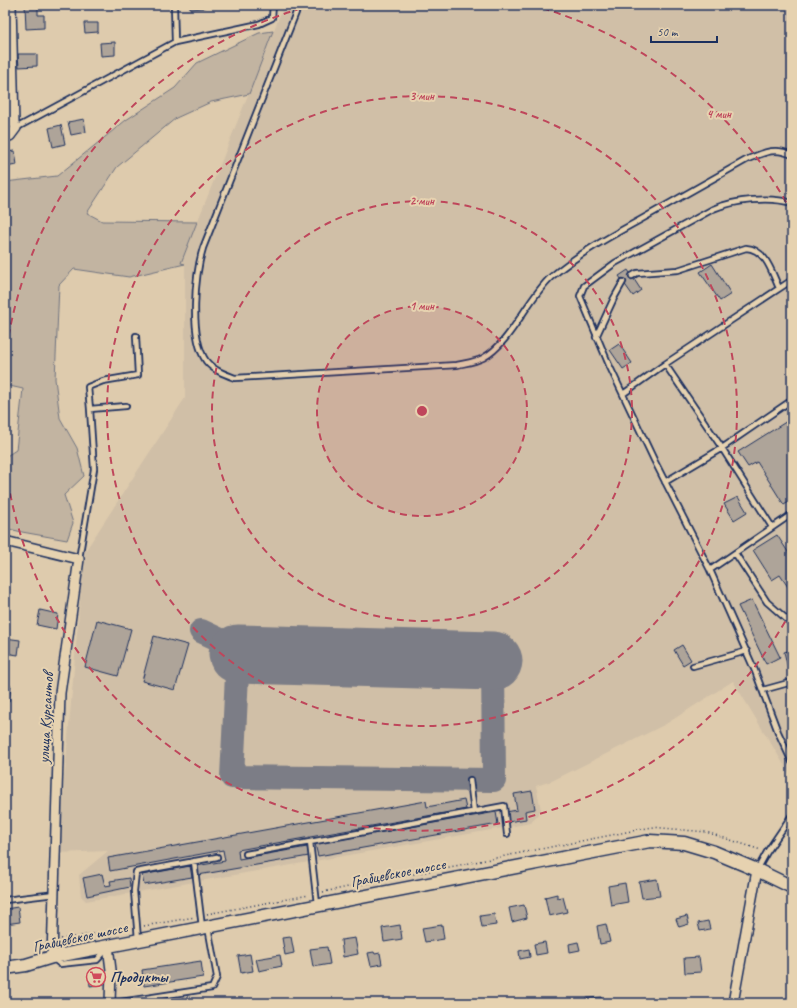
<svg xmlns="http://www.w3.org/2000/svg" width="797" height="1008" font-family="Caveat,sans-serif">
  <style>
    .built { fill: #d0bfa7 }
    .green { fill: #c2b4a1; stroke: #6e7280 }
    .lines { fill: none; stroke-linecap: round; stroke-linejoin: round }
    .taxiway { stroke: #7c7d86; stroke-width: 24 }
    .runway { stroke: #7c7d86; stroke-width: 59 }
    .building { fill: #aea499; stroke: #1b2f5e }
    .service-casing { stroke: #1b2f5e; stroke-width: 8 }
    .minor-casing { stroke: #1b2f5e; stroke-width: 12 }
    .tertiary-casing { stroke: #1b2f5e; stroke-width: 15 }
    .path { stroke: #1b2f5e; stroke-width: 1.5; stroke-dasharray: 1 3; stroke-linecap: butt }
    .service { stroke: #e6d2b0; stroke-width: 4.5 }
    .minor { stroke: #e6d2b0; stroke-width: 9 }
    .tertiary { stroke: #e6d2b0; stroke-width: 12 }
    .ring { fill: none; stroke: #bf465b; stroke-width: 2; stroke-dasharray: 7 5 }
    .labels { text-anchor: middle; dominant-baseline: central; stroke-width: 4; stroke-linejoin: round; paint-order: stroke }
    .street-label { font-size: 16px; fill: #1b2f5e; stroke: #e6d2b0 }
    .poi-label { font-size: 16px; font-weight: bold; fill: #1b2f5e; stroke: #e6d2b0; text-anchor: start }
    .centre { fill: #bf465b; stroke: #e6d2b0; stroke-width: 2 }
    .ring-label { font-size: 12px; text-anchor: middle; font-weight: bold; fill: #bf465b; stroke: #e6d2b0; stroke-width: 4; stroke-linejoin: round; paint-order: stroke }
  </style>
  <rect width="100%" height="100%" fill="#decbad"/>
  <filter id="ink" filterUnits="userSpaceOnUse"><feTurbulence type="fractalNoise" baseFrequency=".025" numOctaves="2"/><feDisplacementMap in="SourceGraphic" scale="8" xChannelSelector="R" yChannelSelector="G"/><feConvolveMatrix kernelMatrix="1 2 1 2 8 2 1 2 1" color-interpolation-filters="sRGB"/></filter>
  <g filter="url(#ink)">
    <path class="built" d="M284,5H792V778L733,681L666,724L552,781L536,786L541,810L531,823L86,901L81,896L79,875L108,851L58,853L84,553L185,398V264L181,263Z"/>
    <path class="green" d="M273,31L249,94L211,102L176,118L117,167L87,213L102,221L197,222L181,263L185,264L129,277L74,269L59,285L55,379L60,418L77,448L84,476L64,495L73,523L67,540L22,532L5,528V457L16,450L23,389L5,385V182L57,176L126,120L175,88L197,63L259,33Z"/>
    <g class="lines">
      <path class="taxiway" d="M201,631L229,644L238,654L232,777L494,780L493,661"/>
      <path class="runway" d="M238,654L493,661"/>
    </g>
    <path class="building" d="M25,5H38V15H44V28L26,29Z
      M190,5H204V8L190,9Z
      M84,23H98V32L85,33Z
      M115,42V55L101,56L100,43Z
      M18,54H37V66L19,67Z
      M84,119L86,132L71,135L68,122Z
      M61,125L65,144L53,147L49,128Z
      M15,151L17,165L5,167V152Z
      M712,264L731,294L720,301L700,272Z
      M628,270L641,290L633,296L619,276Z
      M619,344L632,363L623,369L610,350Z
      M792,418V500L784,505L757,462L748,467L738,452Z
      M738,497L747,512L734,520L724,504Z
      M777,535L792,558V593L780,575L772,580L753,550Z
      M752,600L780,657L766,664L738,606Z
      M40,610L58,614L56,629L37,625Z
      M97,620L131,629L118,676L85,667Z
      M154,636L188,645L175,690L142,681Z
      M5,638L20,640L18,655L5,653Z
      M682,645L691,660L683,665L674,650Z
      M792,650V667L788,668L784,652Z
      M5,685L11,686L9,702L5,701Z
      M532,791L535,809L525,811L526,819L508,822L506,812L517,810L514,794Z
      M464,800L466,809L238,850L239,859L307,847L309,856L198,875L196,866L225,861L223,850L110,871L108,858L426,801L427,807Z
      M496,812L498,824L318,856L315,844Z
      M190,866L192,877L144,885L142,875Z
      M102,874L105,886L111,885L110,881L129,878L130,887L87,896L83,878Z
      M657,879L660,896L642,898L639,882Z
      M625,883L628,902L611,905L608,886Z
      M557,894V898L563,897L567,912L549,916L545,897Z
      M524,905L527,918L512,922L509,908Z
      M18,907L20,922L5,924V909Z
      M494,914L496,925L482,927L480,916Z
      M687,916L689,924L679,927L676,919Z
      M708,921L710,929L700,931L698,923Z
      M606,924L610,942L600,944L597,926Z
      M400,925L402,939L384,942L382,928Z
      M442,925L444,939L425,942L422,928Z
      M291,937L294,953L285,955L282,938Z
      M355,938L358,954L343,957L341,940Z
      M545,942L547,953L536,955L534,944Z
      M578,942L580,950L570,952L569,944Z
      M327,947L330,964L313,967L310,949Z
      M529,949L530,957L520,959L519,951Z
      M374,952L375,954L380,953L382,964L371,966L368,953Z
      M250,954L253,971L241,973L238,956Z
      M280,955L282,966L259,971L256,959Z
      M699,957L701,972L685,973L684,958Z
      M201,961L203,977L144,986L142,970Z
      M103,973L104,984L90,986L89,975Z
      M601,997L602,1003H587V998Z"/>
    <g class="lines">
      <g class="service-casing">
        <path id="service" d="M174,5L175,42
          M299,5L203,248C195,275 189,336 206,361C213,370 224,374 235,378L457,365C466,363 475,362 483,358C511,343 527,299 551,277C578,254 609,237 640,220C676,200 712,179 748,159C765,152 775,147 792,155
          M16,128L175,42L259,24L272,18L273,5
          M792,203C769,196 735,200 713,209L615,263L584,286L580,296L609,365L654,460L710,570L755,671L778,732L792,762
          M632,276L637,273L678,270L746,248C766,249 772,273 779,288
          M596,337L614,298L623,282
          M665,364L722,448L772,527
          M623,394L665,364L792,280
          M90,409L88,387L103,381L138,375L136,336
          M665,482L722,448L792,400
          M735,553L767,602L792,624
          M79,559L94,469L90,409L126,406
          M710,570L792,514
          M693,666L747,651
          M763,690L792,682
          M470,780L474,812
          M310,842L504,806L507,834
          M246,854L310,842L317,904
          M194,861L202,927
          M757,870L767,852L792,815
          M5,900L55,894
          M138,939L134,891L136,872L217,857
          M54,959L60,964L97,960L107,949
          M114,1003L212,988L217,977L208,927"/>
      </g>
      <g class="minor-casing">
        <path id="minor" d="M5,136H10L16,128L14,124L11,5
          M5,541L79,559L60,693L52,957
          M108,946L111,970L110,1003
          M733,1003L757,870"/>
      </g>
      <g class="tertiary-casing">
        <path id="tertiary" d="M5,968L26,965L52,957L650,841L684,843L714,852L757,870L792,887"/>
      </g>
      <path class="path" d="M323,892L652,827L706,832L761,850
        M207,914L309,895
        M144,926L195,917
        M61,939L130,928"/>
      <use href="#service" class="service"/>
      <use href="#minor" class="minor"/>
      <use href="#tertiary" class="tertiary"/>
    </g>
  </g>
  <circle cx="422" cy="411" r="105" fill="#bf465b" fill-opacity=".12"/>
  <g class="ring">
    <circle cx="422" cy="411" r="105"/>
    <circle cx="422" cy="411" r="210"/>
    <circle cx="422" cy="411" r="315"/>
    <path d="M791 611A420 420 0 0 1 5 462M5 360A420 420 0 0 1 313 5M531 5A420 420 0 0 1 791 211"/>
  </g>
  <defs>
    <g id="supermarket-ring" transform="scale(1)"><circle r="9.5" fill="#e6d2b0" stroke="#d1495b" stroke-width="1.5"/><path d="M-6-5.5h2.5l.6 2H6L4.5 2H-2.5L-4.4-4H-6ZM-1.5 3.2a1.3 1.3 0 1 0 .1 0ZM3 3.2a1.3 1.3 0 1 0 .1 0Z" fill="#d1495b"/></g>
  </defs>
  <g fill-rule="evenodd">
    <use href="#supermarket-ring" x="96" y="977"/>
  </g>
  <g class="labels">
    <g class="street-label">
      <text transform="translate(46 718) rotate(-87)">улица Курсантов</text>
      <text transform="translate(398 873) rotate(-11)">Грабцевское шоссе</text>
      <text transform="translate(80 937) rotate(-12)">Грабцевское шоссе</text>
    </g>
    <g class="poi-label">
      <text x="110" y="977">Продукты</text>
    </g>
  </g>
  <circle cx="422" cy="411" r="6" class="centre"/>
  <g class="ring-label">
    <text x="422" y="100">3 мин</text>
    <text x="719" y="118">4 мин</text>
    <text x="422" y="205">2 мин</text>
    <text x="422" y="310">1 мин</text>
  </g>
  <rect width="797" height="1008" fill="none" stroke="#e6d2b0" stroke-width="20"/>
  <rect x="10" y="10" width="777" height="988" fill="none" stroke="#1b2f5e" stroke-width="1.5" filter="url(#ink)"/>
  <path d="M651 36v6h66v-6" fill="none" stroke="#1b2f5e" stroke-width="2"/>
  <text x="657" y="36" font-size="12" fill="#1b2f5e" stroke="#e6d2b0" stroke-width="3" paint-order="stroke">50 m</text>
</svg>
